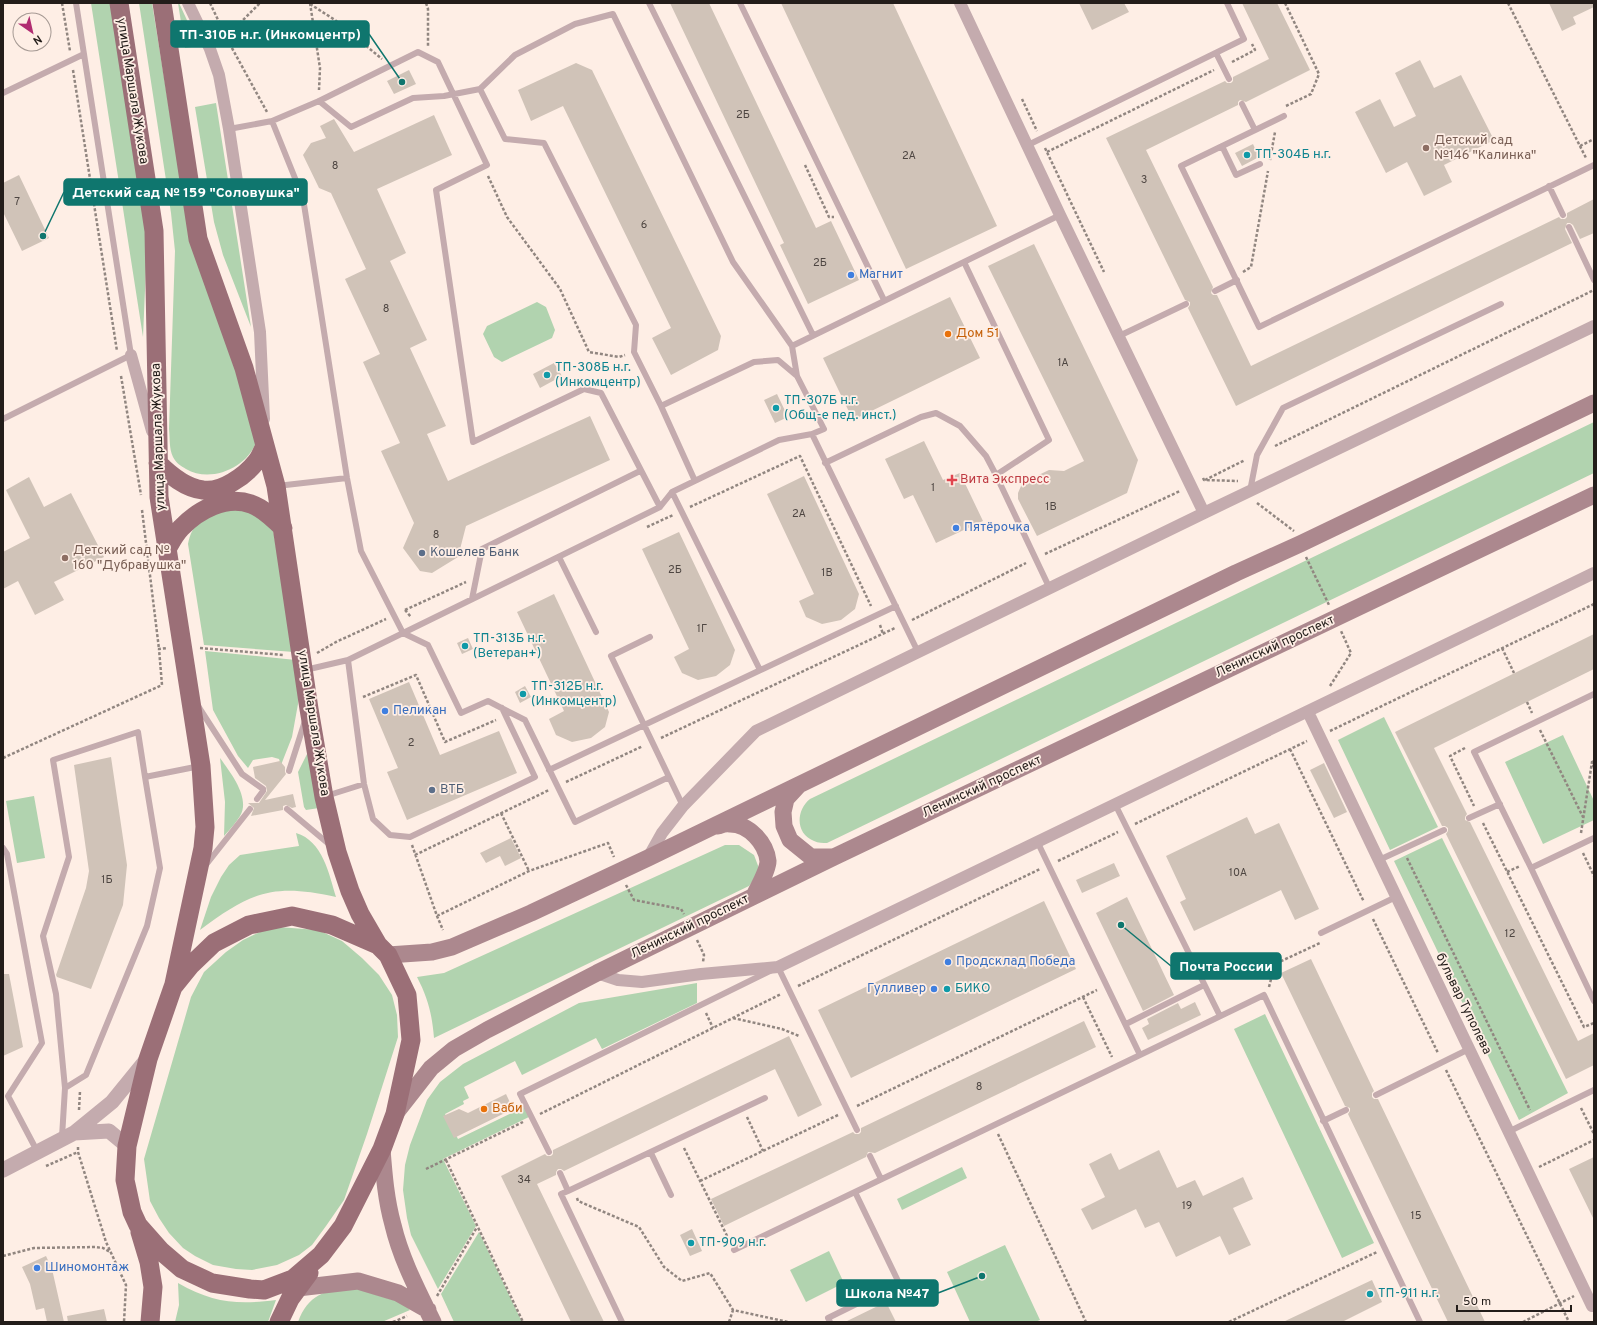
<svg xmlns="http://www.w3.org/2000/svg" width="1597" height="1325" font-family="Overpass,sans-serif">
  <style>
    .green { fill: #b1d3af }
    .building { fill: #d0c3b8 }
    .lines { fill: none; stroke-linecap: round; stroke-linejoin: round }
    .path { stroke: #918680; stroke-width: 2.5; stroke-dasharray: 3 2; stroke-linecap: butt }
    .service { stroke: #c4abae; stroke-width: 6 }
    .minor { stroke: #c4abae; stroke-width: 12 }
    .tertiary { stroke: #c4abae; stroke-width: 15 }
    .secondary { stroke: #ac888e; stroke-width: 17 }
    .primary { stroke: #9b6f77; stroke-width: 19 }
    .education-dot { fill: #8d6e63; stroke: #feeee5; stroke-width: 1.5 }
    .culture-dot { fill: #0f9aa8; stroke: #feeee5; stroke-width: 1.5 }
    .shop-dot { fill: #3f7fe0; stroke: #feeee5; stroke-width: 1.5 }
    .food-dot { fill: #e8710a; stroke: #feeee5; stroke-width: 1.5 }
    .health-dot { fill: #e0444e; stroke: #feeee5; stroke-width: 1.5 }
    .service-dot { fill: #5c6f8a; stroke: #feeee5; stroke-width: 1.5 }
    .labels { text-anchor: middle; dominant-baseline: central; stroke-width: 3.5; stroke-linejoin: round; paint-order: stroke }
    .number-label { font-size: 11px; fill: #4e4642 }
    .street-label { font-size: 13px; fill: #231d1a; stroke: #feeee5 }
    .education-label { font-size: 13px; fill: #785e54; stroke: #feeee5; text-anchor: start }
    .culture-label { font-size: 13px; fill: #0d838f; stroke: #feeee5; text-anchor: start }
    .shop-label { font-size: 13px; fill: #366cbe; stroke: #feeee5; text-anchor: start }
    .food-label { font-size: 13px; fill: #c56008; stroke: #feeee5; text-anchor: start }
    .health-label { font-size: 13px; fill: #be3a42; stroke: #feeee5; text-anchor: start }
    .service-label { font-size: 13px; fill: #4e5e75; stroke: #feeee5; text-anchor: start }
    .leader { fill: none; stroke: #0f766e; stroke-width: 1.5 }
    .callout-dot { fill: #0f766e; stroke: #feeee5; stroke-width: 1.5 }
    .callout { fill: #0f766e; stroke: #0f766e; stroke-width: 1.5 }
    .callout-label { font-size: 14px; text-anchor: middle; font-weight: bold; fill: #fff }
  </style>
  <rect width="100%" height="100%" fill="#feeee5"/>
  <path class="green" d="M91,3H111L147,243L143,337Z
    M139,3H152L187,220L256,427C256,431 258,436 257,439C250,467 211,484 186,469C181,466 176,463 173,457C169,449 170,438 169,429L175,251L171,213Z
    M178,3H179L199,46L185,48Z
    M216,103L251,327L223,255L214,222L195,107Z
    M537,302L546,307L555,330L552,338L502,362L494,357L483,334L487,326Z
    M1594,422V473L827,843C823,843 818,843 814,841C795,834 796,810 810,799Z
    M217,509L251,510L273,529L294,652L204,645L188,544C192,524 201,520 217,509Z
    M205,651L296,660L300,693L292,737L281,765L279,759L272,757L253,760L248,768L238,756L213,710Z
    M1384,717L1438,827L1390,850L1338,740Z
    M1563,735L1594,801V820L1543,844L1505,762Z
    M309,750L319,808L306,810L304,807L298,772Z
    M220,758C230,772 251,798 240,816C236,823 230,829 224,836L225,802Z
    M34,796L45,858L17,863L6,801Z
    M296,833C323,841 329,874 336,897C273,883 251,892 200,930L211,897L221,877L229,865L240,855L299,846Z
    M1442,838L1568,1093L1519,1120L1394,861Z
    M725,845H739L754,855L760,871L749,886L434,1038C432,1014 428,998 417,977L444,973Z
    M278,927L318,930L342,941L362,958L379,975L392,995L397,1015L398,1037L367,1134L344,1200L326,1226L312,1245L299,1255L277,1265L252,1270L236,1269L213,1265L195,1256L183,1248L169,1233L159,1218L150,1201L144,1159L191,997L204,972L226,952L243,940L262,931Z
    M697,983V1003L602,1049L596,1038L522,1075L515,1061L464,1087L469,1098L463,1101L464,1104L445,1114L458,1139L528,1105L533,1115L443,1159L476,1226L438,1289L411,1235L407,1218L403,1190L405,1165L410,1145L427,1100L440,1082L463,1064L579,1003Z
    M1265,1014L1374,1243L1342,1258L1234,1029Z
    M962,1167L967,1178L902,1210L897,1199Z
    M479,1232L522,1322H454L441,1294Z
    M1005,1245L1040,1320L1035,1322H970L947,1272Z
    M829,1251L844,1283L806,1302L790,1270Z
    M178,1283C213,1303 237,1305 276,1300L268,1322H175L179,1305Z
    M351,1287L403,1303L410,1310L382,1322H298C308,1295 325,1290 351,1287Z"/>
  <path class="building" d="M670,3H709L816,228L831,221L859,280L808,304L780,245L784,243Z
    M781,3H893L997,226L906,269Z
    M1079,3H1124L1129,12L1092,30Z
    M1242,3H1277L1310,70L1246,102L1240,100L1238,102V105L1146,150L1213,287L1211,293L1213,295H1217L1251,366L1559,217L1561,219H1565L1567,217V213L1594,199V233L1580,239L1573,225L1570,223H1567L1565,229L1572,243L1236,406L1188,308L1190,305V302L1185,300L1106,138L1225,81L1227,83H1231L1233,81V77L1269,59Z
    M1549,3H1594V7L1573,17L1576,24L1562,31Z
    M1420,60L1434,88L1461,75L1494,140L1444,165L1452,182L1424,196L1407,162L1386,173L1355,112L1380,99L1394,127L1416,116L1395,73Z
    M576,63L592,70L721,336L718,350L671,375L652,338L671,328L563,106L531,121L518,90Z
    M409,70L416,84L394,94L387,81Z
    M434,115L452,155L377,189L406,253L390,261L427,340L410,348L446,426L427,434L448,481L590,416L610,460L466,526L458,557L432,573L420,571L403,548L414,523L381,451L400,443L363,362L380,354L345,279L366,269L331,193L319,188L303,155L311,143L326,138L320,126L334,119L354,152Z
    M1253,144L1259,157L1242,166L1235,153Z
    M19,175L49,238L22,251L3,212V183Z
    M1034,244L1138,460L1127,493L1037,536L1018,499V493L1021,486L1026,481L1049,470L1064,471L1084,461L988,266Z
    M950,297L980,358L853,420L823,358Z
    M554,363L562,376L540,388L533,374Z
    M777,394L788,417L775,423L764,400Z
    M924,441L943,480L960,473L983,521L936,543L913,495L904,499L885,459Z
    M804,476L859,594L855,609L841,620L822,624L806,617L799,601L814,594L767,494Z
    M29,477L44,507L71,493L104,557L54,582L64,600L35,615L18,581L3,589V552L30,538L6,490Z
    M679,532L735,650L730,665L716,676L698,680L682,673L674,657L689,649L642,549Z
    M554,594L609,712L605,727L591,738L572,742L556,735L549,719L564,711L517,612Z
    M1594,634V669L1434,748L1467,814L1465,817V820L1470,822L1578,1041L1594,1033V1065L1566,1079L1446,834L1448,831V828L1445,826H1442L1395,732Z
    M468,638L473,649L462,654L457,643Z
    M409,682L440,755L499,731L517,773L407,820L387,772L398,768L369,699Z
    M525,686L531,697L520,703L515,692Z
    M111,757L127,865L123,905L91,989L57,977L56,975L86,888L89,871L74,765Z
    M280,761L285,767V772L286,774L265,800L293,794L296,807L292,808L286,805L283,806V810L251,816L254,808L248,803H259L267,791L266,786L255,778L253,767Z
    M1324,763L1347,812L1334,818L1310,770Z
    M1247,817L1255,834L1279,823L1319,909L1295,920L1281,890L1194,931L1180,902L1186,899L1166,856Z
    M511,838L521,858L505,866L500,856L486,863L480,853Z
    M1114,863L1120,876L1082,893L1076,880Z
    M1127,897L1174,995L1143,1011L1096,913Z
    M1044,901L1076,969L851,1078L818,1010Z
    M1311,959L1374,1091L1372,1093V1097L1374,1099H1378L1485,1322H1448L1348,1114L1350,1111V1108L1345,1106L1281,973Z
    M3,974H9L23,1047L3,1056Z
    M1195,1002L1201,1015L1148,1040L1142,1028L1149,1024L1147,1019L1178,1003L1181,1009Z
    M1084,1021L1096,1047L875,1153L868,1152L866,1157L724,1226L711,1199L853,1132L855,1134H859L861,1132V1128Z
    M789,1036L822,1105L798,1117L775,1069L564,1171L561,1169H558L556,1172V1175L537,1184L604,1322H571L501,1176L545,1154L547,1156H551L553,1154V1150Z
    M506,1094L513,1109L454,1138L443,1116L459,1109L468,1113Z
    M1159,1150L1177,1188L1195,1180L1203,1196L1243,1177L1253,1199L1233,1208L1251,1245L1229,1255L1220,1236L1176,1257L1159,1222L1145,1228L1136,1209L1092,1230L1081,1209L1105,1197L1089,1164L1111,1153L1119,1170Z
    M1594,1157V1220L1569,1169Z
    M692,1229L702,1251L690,1256L680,1235Z
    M46,1256L52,1269L64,1322H47L44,1308L36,1310L30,1284L22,1267Z
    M1372,1280L1382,1302L1342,1322H1283Z
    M886,1302L896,1322H845Z
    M104,1309L107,1322H68L67,1316Z"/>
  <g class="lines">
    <path class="path" d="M62,3L70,51
      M210,3L227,39L267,112
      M310,3L320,68L319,90
      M426,3L428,9V46
      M1285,3L1319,74L1311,94L1286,106
      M1508,3L1586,158
      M310,4L335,20L382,59
      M227,39L239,24L260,3
      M1232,62L1255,50L1252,44
      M73,70L117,351
      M1022,99L1037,131
      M1580,146L1594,139
      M1045,148L1104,272
      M1047,152L1214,70
      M1270,160L1275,132
      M805,165L829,217H834
      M488,176L507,217L560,289L589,352L619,357L625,355
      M1243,272L1251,267L1268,171
      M121,376L141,495
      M1275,446L1594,290
      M1203,478L1204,480L1238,481
      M1205,480L1245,460
      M1257,503L1294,531
      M690,507L800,456L871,606
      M142,510L159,649
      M647,527L673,515
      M1045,554L1180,491
      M1306,557L1329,605
      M405,610L411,617
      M405,610L466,582
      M912,620L1026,563
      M880,625L883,634
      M200,648L284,655
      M1502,648L1514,673
      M317,653L336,642L386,619
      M1330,686L1351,653L1341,631
      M363,697L416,675L445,742L496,720
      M1527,702L1532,713
      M1540,730L1583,817
      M1330,731L1594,604
      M661,738L895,628
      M1465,748L1450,756L1474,806
      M1290,749L1364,902
      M3,758L162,685L159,649L167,648
      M1594,761L1592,762L1594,767
      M566,782L643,746
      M501,813L529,871
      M1483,823L1584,1027L1594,1023
      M1135,824L1307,741
      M1581,833L1592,762
      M412,845L437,916L443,930
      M1583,853L1594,876
      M415,855L549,790
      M1407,858L1530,1110
      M1058,861L1118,832
      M1507,872L1520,866
      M626,885L634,900L681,909L684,914
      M437,916L529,871L608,843L614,857
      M1373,919L1438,1053
      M697,940L704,955L703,962
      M798,986L1040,869
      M1269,987L1275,964L1320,943
      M1083,997L1112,1057
      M706,1013L713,1028
      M733,1018L782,1029L799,1036
      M1446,1070L1569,1322
      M857,1106L1097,990
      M1581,1108L1594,1134
      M79,1110L80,1091
      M540,1114L781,994
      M747,1117L763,1151
      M998,1134L1086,1322
      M78,1147V1152L106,1242L126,1285L124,1322
      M684,1148L730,1242
      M446,1160L523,1322
      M46,1166L78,1152
      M1539,1167L1594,1140
      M426,1169L523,1122
      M700,1181L838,1115
      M577,1198L578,1201L639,1227L664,1267L682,1281L710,1273L733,1310L788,1322
      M3,1256L34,1248L95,1247L103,1248L110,1252
      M437,1296L477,1227
      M393,1322L407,1316
      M729,1322L733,1310
      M1229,1322L1377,1252
      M1523,1322L1574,1296"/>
    <path class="service" d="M649,3L813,335
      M740,3L884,300
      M1216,53L1229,79
      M3,93L84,54
      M319,101L351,127L413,98L444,96L480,89L505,139L544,143L636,325L634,352L661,406L695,481
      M1242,104L1255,130
      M1284,116L1181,166L1259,327L1594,165
      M272,121L303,198L347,478L361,551L403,633L428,645L461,713L488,701L525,720L575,822L669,777
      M229,129L272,121L319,101L418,52L438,62L487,165L436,190L473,442L584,389L601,393L660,507
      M1028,145L1244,39L1227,3
      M1222,146L1236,175L1260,164
      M1549,186L1563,215
      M1569,227L1594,280
      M964,262L1049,440L996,475L1050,589
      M1215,291L1237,280
      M1119,336L1186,304
      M792,346L1060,215
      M661,406L754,362L778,360L797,376
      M3,419L131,355L76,3
      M812,434L918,652
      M825,463L921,417L936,413L960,426L986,456L996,475
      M277,486L347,478
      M1250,491L1257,455L1283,408L1501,304
      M672,492L760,670
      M559,557L596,632
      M472,599L482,549L640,471
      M650,637L611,656L683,806
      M348,660L364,784L373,819L390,835L410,837L535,777L502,708
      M305,670L348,660L660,507L672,492L779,440L812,434L824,429L797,376L792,346L733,262L613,14L575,24L515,55L480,89
      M1594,694L1474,752L1531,868L1594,838
      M198,706L242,774L263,789
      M549,770L896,606
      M289,771L305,721
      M326,796L364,784
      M257,799L263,791
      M1115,804L1220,1016
      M287,809L330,845
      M1469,818L1500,804
      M1037,841L1140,1055L1264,995L1420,1322
      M3,848L7,854L42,1043L8,1096L37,1151
      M1379,860L1444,830
      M205,866L250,809
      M1531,868L1594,1001
      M1321,933L1396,897
      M1126,1024L1204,985
      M65,1088L56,994L43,936L69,857L53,760L138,732L145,777
      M1376,1095L1469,1049
      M1323,1121L1346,1110
      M1508,1132L1594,1090
      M62,1137L65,1088L86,1075L147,926L160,868L145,777L200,766
      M549,1152L520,1094L778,967L857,1130
      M651,1153L671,1195
      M870,1156L881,1179
      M560,1173L568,1191L765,1098
      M568,1191L561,1194L622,1322
      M734,1250L1140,1055
      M830,1322L828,1318L899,1283L855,1192"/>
    <path class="minor" d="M188,3L210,49L219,75L229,129L260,332L264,419
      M960,3L1060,215L1204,513
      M131,355L152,431
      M1308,712L1592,1306L1594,1305
      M648,858L662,833L683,806L756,731L1204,513L1594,326
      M597,973L618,980L642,982L701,974L778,967L1594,573"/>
    <path class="tertiary" d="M74,1133L109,1131L127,1146
      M3,1170L74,1133L112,1102L147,1059"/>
    <path class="secondary" d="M798,786L786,799L783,812L784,826L790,840L811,857H831
      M718,826C721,825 726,823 730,824C749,824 766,843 768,861C768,871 758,887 754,896
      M388,955L432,952L452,947L531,913L648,858L1236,573L1300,544L1594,403
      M395,1114L431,1068L454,1049L487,1030L597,973L834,857L1594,495
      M382,1149C384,1175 386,1200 393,1225C401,1259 418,1291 433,1322
      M289,1289L358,1281L398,1293L428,1310"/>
    <path class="primary" d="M119,3L154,231L159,497L201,766L205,827L203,848L174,984
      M162,3L198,239L244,368L276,486L309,709L324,797L337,852L350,891L360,914L378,945
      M158,463C170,475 185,488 203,490C221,493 245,476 256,462C260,458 262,451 265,446
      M167,549C171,542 175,534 181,528C198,510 226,495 251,504C263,508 274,519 283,528
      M292,916L332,925L378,945L388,955L407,995L411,1040L395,1114L382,1149L343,1226L321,1255L293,1279L264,1290L250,1289L212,1283L182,1269L161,1251L138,1225L132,1212L125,1180L127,1146L148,1059L173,987L190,966L214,943L249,925Z
      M140,1232L149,1262L153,1287L150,1322
      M279,1322L290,1299L309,1273"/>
  </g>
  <g class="education-dot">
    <circle cx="1426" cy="148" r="4"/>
    <circle cx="65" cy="558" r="4"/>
  </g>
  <g class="culture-dot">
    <circle cx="1247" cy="155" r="4"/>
    <circle cx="547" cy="375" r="4"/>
    <circle cx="776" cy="408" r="4"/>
    <circle cx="465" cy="646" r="4"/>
    <circle cx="523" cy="694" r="4"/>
    <circle cx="947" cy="989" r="4"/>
    <circle cx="691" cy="1243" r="4"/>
    <circle cx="1370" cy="1294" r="4"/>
  </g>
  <g class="shop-dot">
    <circle cx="851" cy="275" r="4"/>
    <circle cx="956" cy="528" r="4"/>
    <circle cx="385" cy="711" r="4"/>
    <circle cx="948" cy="962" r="4"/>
    <circle cx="934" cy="989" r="4"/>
    <circle cx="37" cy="1268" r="4"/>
  </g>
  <g class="food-dot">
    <circle cx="948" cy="334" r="4"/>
    <circle cx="484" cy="1109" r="4"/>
  </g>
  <path class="health-dot" d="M950 474h4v4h4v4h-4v4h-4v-4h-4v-4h4z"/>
  <g class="service-dot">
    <circle cx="422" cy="553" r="4"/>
    <circle cx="432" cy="790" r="4"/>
  </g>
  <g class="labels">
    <g class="number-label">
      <text x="743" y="115">2Б</text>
      <text x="909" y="156">2А</text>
      <text x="335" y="166">8</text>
      <text x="1144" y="180">3</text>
      <text x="17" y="202">7</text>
      <text x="644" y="225">6</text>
      <text x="820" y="263">2Б</text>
      <text x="386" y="309">8</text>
      <text x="1063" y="363">1А</text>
      <text x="933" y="488">1</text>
      <text x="1051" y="507">1В</text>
      <text x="799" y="514">2А</text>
      <text x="436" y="535">8</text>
      <text x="675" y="570">2Б</text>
      <text x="827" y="573">1В</text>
      <text x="702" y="629">1Г</text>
      <text x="411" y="743">2</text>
      <text x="1238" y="873">10А</text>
      <text x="107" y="880">1Б</text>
      <text x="1510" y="934">12</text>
      <text x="979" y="1087">8</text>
      <text x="524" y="1180">34</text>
      <text x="1187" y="1206">19</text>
      <text x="1416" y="1216">15</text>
    </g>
    <g class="street-label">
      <text transform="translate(132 91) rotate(81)">улица Маршала Жукова</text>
      <text transform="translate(159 437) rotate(-92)">улица Маршала Жукова</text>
      <text transform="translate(1275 647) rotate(-25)">Ленинский проспект</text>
      <text transform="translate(313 723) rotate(81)">улица Маршала Жукова</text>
      <text transform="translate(982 787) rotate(-25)">Ленинский проспект</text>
      <text transform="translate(690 927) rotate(-26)">Ленинский проспект</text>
      <text transform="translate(1463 1004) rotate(64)">бульвар Туполева</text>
    </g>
    <g class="education-label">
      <text x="1434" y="141">Детский сад<tspan x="1434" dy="15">№146 "Калинка"</tspan></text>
      <text x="73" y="551">Детский сад №<tspan x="73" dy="15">160 "Дубравушка"</tspan></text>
    </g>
    <g class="culture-label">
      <text x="1255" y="155">ТП-304Б н.г.</text>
      <text x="555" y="368">ТП-308Б н.г.<tspan x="555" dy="15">(Инкомцентр)</tspan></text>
      <text x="784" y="401">ТП-307Б н.г.<tspan x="784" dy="15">(Общ-е пед. инст.)</tspan></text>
      <text x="473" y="639">ТП-313Б н.г.<tspan x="473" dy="15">(Ветеран+)</tspan></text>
      <text x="531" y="687">ТП-312Б н.г.<tspan x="531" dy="15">(Инкомцентр)</tspan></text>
      <text x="955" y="989">БИКО</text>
      <text x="699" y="1243">ТП-909 н.г.</text>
      <text x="1378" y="1294">ТП-911 н.г.</text>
    </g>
    <g class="shop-label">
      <text x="859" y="275">Магнит</text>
      <text x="964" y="528">Пятёрочка</text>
      <text x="393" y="711">Пеликан</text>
      <text x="956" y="962">Продсклад Победа</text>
      <text x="926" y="989" text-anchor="end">Гулливер</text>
      <text x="45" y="1268">Шиномонтаж</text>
    </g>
    <g class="food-label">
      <text x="956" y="334">Дом 51</text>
      <text x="492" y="1109">Ваби</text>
    </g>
    <g class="health-label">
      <text x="960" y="480">Вита Экспресс</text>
    </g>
    <g class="service-label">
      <text x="430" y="553">Кошелев Банк</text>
      <text x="440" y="790">ВТБ</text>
    </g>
  </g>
  <path class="leader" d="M402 82L369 34M43 236L64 192M1121 925L1171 966M982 1276L938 1293"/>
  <g class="callout-dot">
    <circle cx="402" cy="82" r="4"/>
    <circle cx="43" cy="236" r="4"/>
    <circle cx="1121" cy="925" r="4"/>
    <circle cx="982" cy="1276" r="4"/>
  </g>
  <g class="callout">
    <rect x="171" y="21" width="198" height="26" rx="4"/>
    <rect x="64" y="179" width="243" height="26" rx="4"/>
    <rect x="1171" y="953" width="110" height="26" rx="4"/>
    <rect x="837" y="1280" width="101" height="26" rx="4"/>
  </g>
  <g class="callout-label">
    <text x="270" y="39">ТП-310Б н.г. (Инкомцентр)</text>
    <text x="186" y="197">Детский сад № 159 "Соловушка"</text>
    <text x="1226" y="971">Почта России</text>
    <text x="887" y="1298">Школа №47</text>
  </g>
  <rect width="1597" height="1325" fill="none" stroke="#231d1a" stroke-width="8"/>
  <g transform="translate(32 32) rotate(146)"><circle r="19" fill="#feeee5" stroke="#a69a94"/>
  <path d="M0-3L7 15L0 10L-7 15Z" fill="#b12c71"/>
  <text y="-6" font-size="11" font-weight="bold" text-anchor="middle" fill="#231d1a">N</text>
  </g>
  <path d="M1457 1305v6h114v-6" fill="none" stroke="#231d1a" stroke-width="2"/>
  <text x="1463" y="1305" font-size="12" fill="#231d1a" stroke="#feeee5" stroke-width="3" paint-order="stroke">50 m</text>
</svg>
